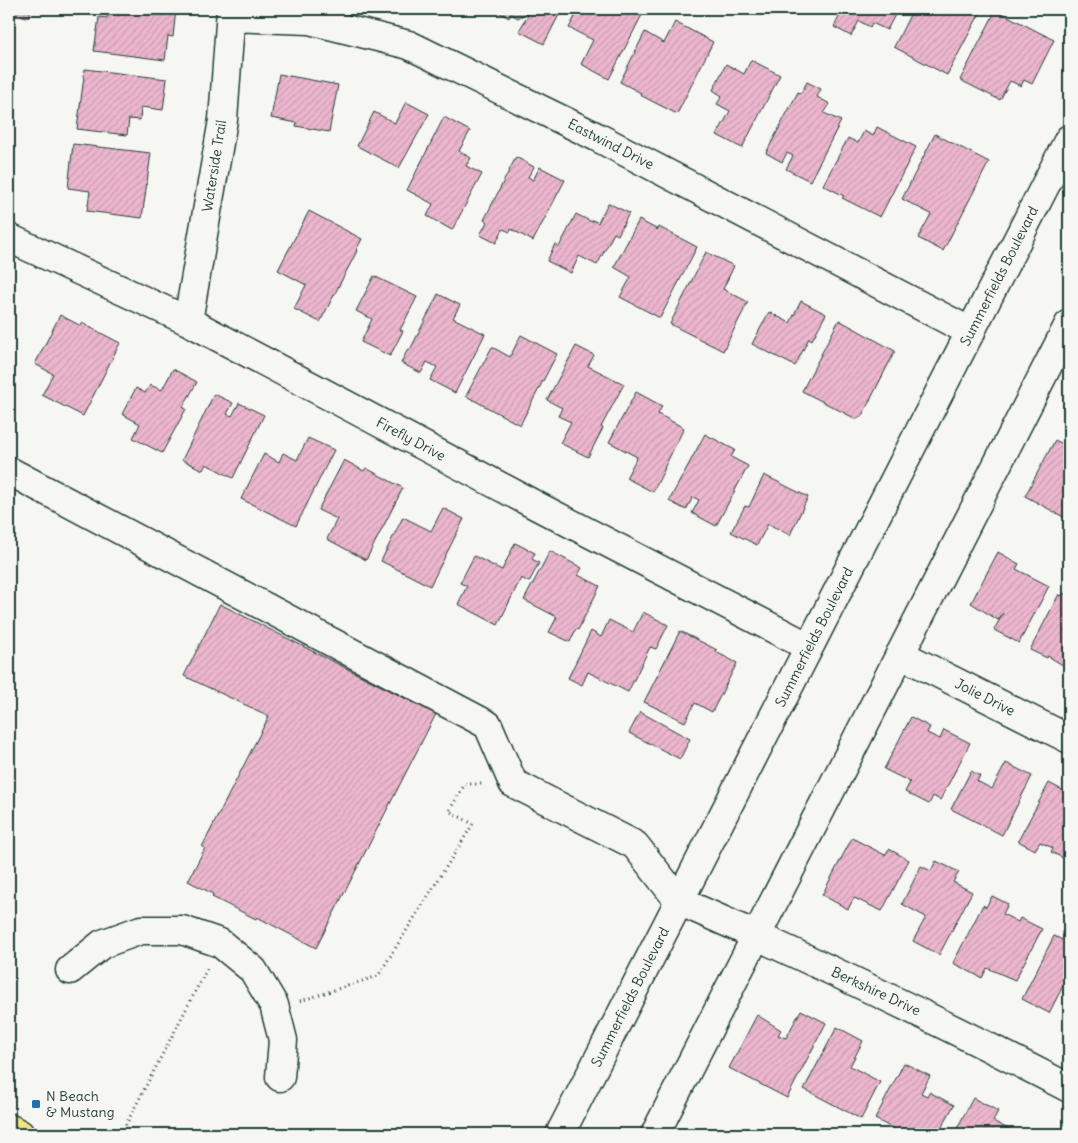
<svg xmlns="http://www.w3.org/2000/svg" width="1078" height="1143" font-family="Delius,sans-serif">
  <style>
    .building { fill: url(#building-hatch); stroke: #1f3d34 }
    .lines { fill: none; stroke-linecap: round; stroke-linejoin: round }
    .minor-casing { stroke: #1f3d34; stroke-width: 31 }
    .major-casing { stroke: #1f3d34; stroke-width: 31 }
    .path { stroke: #1f3d34; stroke-width: 3; stroke-dasharray: 1 4; stroke-linecap: butt }
    .minor { stroke: #f6f6f2; stroke-width: 28 }
    .major { stroke: #f5e381; stroke-width: 28 }
    .poi-dot { fill: #1f6fb2; stroke: #f6f6f2; stroke-width: 2 }
    .labels { text-anchor: middle; dominant-baseline: central; stroke-width: 4; stroke-linejoin: round; paint-order: stroke }
    .street-label { font-size: 14px; fill: #1f3d34; stroke: #f6f6f2 }
    .poi-label { font-size: 14px; fill: #1f3d34; stroke: #f6f6f2; text-anchor: start }
  </style>
  <defs>
    <pattern id="building-hatch" width="6" height="6" patternUnits="userSpaceOnUse" patternTransform="scale(1.25)"><rect width="6" height="6" fill="#ecb6ce"/><path d="M-1 1l2-2M0 6l6-6M5 7l2-2" fill="none" stroke="#ca9db2"/></pattern>
  </defs>
  <rect width="100%" height="100%" fill="#f6f6f2"/>
  <filter id="ink" filterUnits="userSpaceOnUse"><feTurbulence type="fractalNoise" baseFrequency=".02" numOctaves="2"/><feDisplacementMap in="SourceGraphic" scale="10" xChannelSelector="R" yChannelSelector="G"/><feConvolveMatrix kernelMatrix="1 2 1 2 8 2 1 2 1" color-interpolation-filters="sRGB"/></filter>
  <g filter="url(#ink)">
    <path class="building" d="M9,9H30V17L9,16Z
      M108,9H176L173,37L168,36L165,60L94,51L99,17L107,18Z
      M493,9H562L544,44L519,31L528,15L525,14L518,18L511,14L509,18Z
      M579,9H645L609,79L581,64L593,40L569,28Z
      M840,9H898L887,30L872,23L870,27L859,21L851,36L834,27L840,15L837,13Z
      M913,9H938L946,13L948,9H982L947,75L894,47Z
      M996,10L1054,40L1032,84L1024,80L1021,86L1010,81L1000,100L960,80Z
      M675,22L713,42L677,114L640,95L641,93L620,82L645,32L664,43Z
      M751,60L780,75L742,148L717,135L730,111L717,104L722,96L713,90L726,64L744,74Z
      M85,69L167,79L163,110L141,107L140,120L129,119L127,135L77,129Z
      M279,74L338,85L329,132L296,126L297,123L271,118Z
      M807,82L821,89L817,97L830,104L824,113L841,121L810,181L786,169L793,156L787,153L782,162L766,153L798,92L801,93Z
      M406,102L429,114L399,168L357,146L374,112L395,123Z
      M444,117L470,131L459,151L471,158L466,166L482,174L452,230L427,216L433,204L407,190Z
      M877,127L916,147L880,217L842,198L844,196L823,185L848,138L858,143L864,131L873,136Z
      M935,134L989,162L943,251L918,238L931,214L902,199Z
      M73,144L151,153L142,218L87,211L90,191L68,188Z
      M516,157L534,167L528,177L533,180L540,167L565,180L533,241L511,229L510,232L503,229L496,243L480,235L487,222L484,220Z
      M608,203L629,213L618,235L614,233L597,265L579,256L571,273L547,261L555,244L559,247L576,214L592,222L593,220L598,223Z
      M309,211L362,239L356,250L357,251L320,322L294,309L306,285L278,270Z
      M639,220L658,230L659,227L697,247L660,318L620,297L631,277L614,267Z
      M706,252L734,266L723,289L748,302L723,351L670,324Z
      M374,276L417,297L400,330L403,331L390,356L361,342L372,319L356,311Z
      M438,294L460,305L453,318L485,334L455,393L430,380L437,367L427,362L421,373L401,363L408,349L410,350Z
      M801,301L826,314L812,340L809,338L795,366L752,344L769,312L790,323Z
      M60,315L81,326L82,323L120,343L83,416L42,395L53,374L35,364Z
      M839,320L895,351L862,416L856,419L802,391Z
      M521,335L557,354L520,425L466,396L492,347L510,357Z
      M576,346L594,355L588,366L624,384L601,427L603,428L588,457L560,443L571,422L558,416L562,408L547,400Z
      M173,369L197,382L183,407L186,409L162,453L133,438L140,424L122,414L136,388L145,393L150,385L162,390Z
      M636,392L662,406L658,414L684,428L664,468H665L653,492L626,478L637,457L609,442Z
      M214,394L233,403L227,414L232,416L239,403L264,415L233,478L206,464L203,470L182,460Z
      M705,434L735,450L731,457L748,466L716,526L692,513L699,500L693,497L686,510L669,501Z
      M308,438L334,450L296,526L241,499L264,454L279,462L283,453L297,460Z
      M1055,440L1069,447V520L1025,496Z
      M344,460L364,471L366,468L403,488L366,560L327,539L337,519L318,510Z
      M764,475L808,497L790,535L768,524L757,545L731,532L745,506L749,507Z
      M443,508L464,519L430,586L381,561L403,517L431,531Z
      M515,543L535,553L532,559L539,563L529,582L521,578L498,625L458,604L467,586L460,583L474,556L502,570Z
      M550,551L582,568L578,575L600,586L578,630L576,629L570,642L549,632L557,617L524,600Z
      M998,552L1019,564L1016,569L1049,586L1019,643L994,630L1003,613L998,620L971,603Z
      M1065,593L1069,596V669L1048,656L1047,658L1030,650L1059,594L1061,596Z
      M220,604L436,714L316,948L257,917L256,919L212,897L213,894L188,881L205,848L202,847L269,716L184,676Z
      M643,612L668,625L656,649L650,647L628,692L588,672L582,685L568,678L591,631L601,637L609,620L633,632Z
      M680,631L717,650L716,652L737,663L712,712L695,703L685,722L644,702Z
      M640,712L690,739L680,759L629,733Z
      M911,717L930,727L927,733L940,739L944,730L970,743L940,800L933,796L929,804L905,792L910,782L884,769Z
      M1006,763L1032,776L1002,835L951,809L971,771L980,776L977,781L992,789Z
      M1049,783L1064,791L1063,793L1069,797V861L1051,852L1053,848L1040,842L1035,850L1018,841Z
      M852,838L885,855L889,849L909,860L882,911L854,898L848,909L822,895Z
      M936,861L959,872L953,882L972,892L939,955L913,941L926,917L902,904L921,866L931,871Z
      M992,896L1008,904L1003,914L1018,922L1020,918L1042,929L1015,980L987,968L982,978L953,963L983,905L986,907Z
      M1054,936L1069,943V989L1063,986L1049,1013L1022,999Z
      M801,1010L826,1023L787,1098L729,1068L757,1015L781,1030L778,1035L786,1038Z
      M837,1027L863,1041L850,1066L880,1082L861,1119L804,1089Z
      M904,1063L930,1076L921,1093L927,1096L929,1092L954,1105L938,1134H891L894,1129L875,1119Z
      M973,1098L998,1111L993,1121L1010,1130V1132L1014,1134H954Z"/>
    <g class="lines">
      <g class="minor-casing">
        <path id="minor" d="M231,17L309,20L409,45L597,137L971,332
          M9,238L188,321L539,507L809,647
          M188,321L223,120L231,9
          M9,471L488,725L513,783L635,845L679,901
          M900,654L1069,739
          M679,901C811,959 941,1022 1069,1088
          M70,970L102,944L141,930H182L220,943L253,970L274,1005L283,1040L280,1077
          M560,1134L1069,139
          M655,1134L1069,324"/>
      </g>
      <g class="major-casing">
        <path id="major" d="M9,1128L20,1134"/>
      </g>
      <path class="path" d="M300,1001L378,976L473,824L449,811L465,784H485
        M121,1134L208,967"/>
      <use href="#minor" class="minor"/>
      <use href="#major" class="major"/>
    </g>
  </g>
  <rect class="poi-dot" x="31" y="1099" width="10" height="10" rx="2.5"/>
  <g class="labels">
    <g class="street-label">
      <text transform="translate(611 144) rotate(27)">Eastwind Drive</text>
      <text transform="translate(214 166) rotate(-81)">Waterside Trail</text>
      <text transform="translate(999 276) rotate(-63)">Summerfields Boulevard</text>
      <text transform="translate(411 439) rotate(28)">Firefly Drive</text>
      <text transform="translate(814 637) rotate(-63)">Summerfields Boulevard</text>
      <text transform="translate(985 697) rotate(27)">Jolie Drive</text>
      <text transform="translate(876 991) rotate(25)">Berkshire Drive</text>
      <text transform="translate(630 997) rotate(-63)">Summerfields Boulevard</text>
    </g>
    <g class="poi-label">
      <text x="46" y="1096">N Beach<tspan x="46" dy="16">&amp; Mustang</tspan></text>
    </g>
  </g>
  <rect width="1078" height="1143" fill="none" stroke="#f6f6f2" stroke-width="30"/>
  <rect x="15" y="15" width="1048" height="1113" fill="none" stroke="#1f3d34" stroke-width="2" filter="url(#ink)"/>
</svg>
